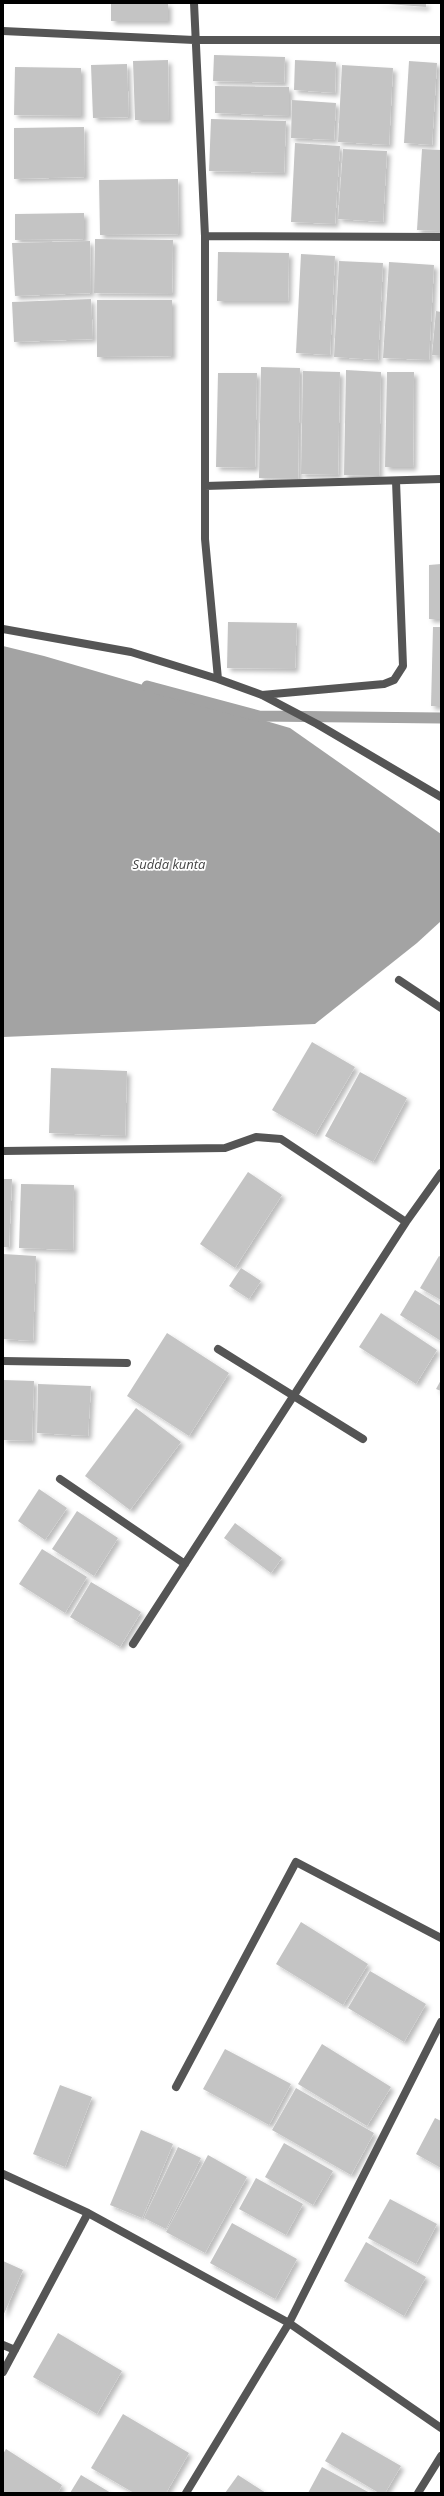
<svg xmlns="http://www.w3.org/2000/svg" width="444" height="2496" font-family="'Open Sans',sans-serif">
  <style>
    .water { fill: #a3a3a3 }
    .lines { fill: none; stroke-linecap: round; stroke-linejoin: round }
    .stream { stroke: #a3a3a3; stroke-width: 11 }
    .building { fill: #c4c4c4; filter: url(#shadow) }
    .street { stroke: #555; stroke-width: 8 }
    .labels { text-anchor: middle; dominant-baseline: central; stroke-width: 3.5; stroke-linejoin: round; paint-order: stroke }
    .water-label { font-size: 13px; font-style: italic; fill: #444; stroke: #fff }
  </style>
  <defs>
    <filter id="shadow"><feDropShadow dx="3.5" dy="3.5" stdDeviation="2" flood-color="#0004"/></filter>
  </defs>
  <rect width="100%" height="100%" fill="#fff"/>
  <path class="water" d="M3,646L44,656L290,728L441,834V921L417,943L315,1024L3,1037Z"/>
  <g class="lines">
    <path class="stream" d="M147,686L259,716L441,718"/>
  </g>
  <path class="building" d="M111,3H168V21H111Z
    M375,3H426V7Z
    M214,55L285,57L284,83L213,81Z
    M168,60L169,120H135L133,61Z
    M295,60L336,62L335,93L294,90Z
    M409,61L437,63L432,145L404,143Z
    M127,64L129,117L93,118L91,65Z
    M342,65L393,68L389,145L338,142Z
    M15,67L81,68V116L14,115Z
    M215,86L289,87V116L215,113Z
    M292,100L336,103L334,140L291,138Z
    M211,119L286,121L284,173L209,171Z
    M84,127L85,177L14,179V128Z
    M295,143L340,146L335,224L291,222Z
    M343,149L387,151L383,222L338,219Z
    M422,149L441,150V231L417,230Z
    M178,179L179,234L100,235L99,180Z
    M84,213V239L15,240V214Z
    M95,239L173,240L172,294L94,293Z
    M90,241L91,293L15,296L12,243Z
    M218,252L289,253L288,301H217Z
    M301,254L335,256L330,355L296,353Z
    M339,261L383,263L378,360L334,357Z
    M389,262L434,265L429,360L383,358Z
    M91,299L93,339L14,342L12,302Z
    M97,300H172V356L97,357Z
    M436,311L441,312V356L432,355Z
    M261,367L300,368L298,479L259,478Z
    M346,370L381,372L379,476L344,475Z
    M303,371L340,372L338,475L301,474Z
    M387,372H414L413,467H385Z
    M218,373H257L255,468L216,467Z
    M441,564V619H429V565Z
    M228,622L297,623L295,669L227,668Z
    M433,627H441V706H431Z
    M312,1042L355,1067L315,1135L272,1110Z
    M51,1068L127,1071L125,1136L49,1133Z
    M360,1072L407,1098L373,1162L325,1136Z
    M248,1172L282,1195L235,1268L200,1244Z
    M3,1179H12L9,1247H3Z
    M21,1184L74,1185L73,1250L19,1248Z
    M3,1254L36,1256L33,1341L3,1339Z
    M439,1256L441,1257V1300L420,1288Z
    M241,1268L261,1281L249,1299L229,1286Z
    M415,1290L441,1306V1341L400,1315Z
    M381,1313L437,1350L416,1384L359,1347Z
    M167,1333L229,1373L189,1436L127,1396Z
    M3,1380L34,1381L32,1441L3,1440Z
    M441,1380V1391L436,1389Z
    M38,1384L91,1386L88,1436L37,1433Z
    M136,1408L181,1442L130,1510L85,1476Z
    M39,1489L67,1508L45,1540L18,1521Z
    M77,1511L118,1538L94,1576L52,1549Z
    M235,1523L282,1558L271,1573L224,1538Z
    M42,1549L87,1577L65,1613L19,1584Z
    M91,1582L141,1612L120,1647L70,1617Z
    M301,1922L368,1964L343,2005L276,1964Z
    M370,1971L426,2004L404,2042L348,2008Z
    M322,2044L391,2087L367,2126L298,2084Z
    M225,2049L291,2084L269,2125L203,2089Z
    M60,2085L92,2097L65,2167L33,2154Z
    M296,2088L374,2133L351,2175L272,2130Z
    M435,2118L441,2121V2168L416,2154Z
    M141,2130L173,2144L142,2218L110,2205Z
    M284,2143L333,2171L313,2205L265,2177Z
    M178,2147L201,2158L166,2229L144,2218Z
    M208,2155L247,2177L205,2253L166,2232Z
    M256,2178L303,2204L286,2235L239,2209Z
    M390,2199L437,2224L416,2264L368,2238Z
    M232,2223L297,2259L275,2299L210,2263Z
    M366,2242L426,2277L404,2316L344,2281Z
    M3,2261L23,2270L3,2316Z
    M58,2333L122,2371L97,2414L33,2377Z
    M123,2414L189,2453L166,2493H134L91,2468Z
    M342,2432L401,2466L385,2493H379L325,2461Z
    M6,2449L62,2485L58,2493H3V2454Z
    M322,2467L370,2493H308Z
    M81,2475L111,2493H70Z
    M238,2475L266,2493H225Z"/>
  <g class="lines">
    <path class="street" d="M194,3L205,236V539L218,679L262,695L317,724L441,797
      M3,31L194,40H441
      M205,236L441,237
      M205,486L441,479
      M3,629L131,652L218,679
      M262,695L384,684L394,680L403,666L396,481
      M399,980L441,1008
      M3,1151L225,1148L256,1137L281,1139L406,1222
      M218,1349L363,1439
      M3,1361L127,1363
      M60,1479L185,1564
      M133,1644L406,1222L441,1173
      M176,2087L296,1862L441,1938
      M3,2174L88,2213L289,2323L441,2428
      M3,2345L15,2350
      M3,2372L88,2213
      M186,2493L289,2323L441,2022
      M418,2493L441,2456"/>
  </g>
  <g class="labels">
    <g class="water-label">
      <text x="169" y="864">Sudda kunta</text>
    </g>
  </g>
  <rect width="444" height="2496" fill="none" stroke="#000000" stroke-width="8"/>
</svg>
